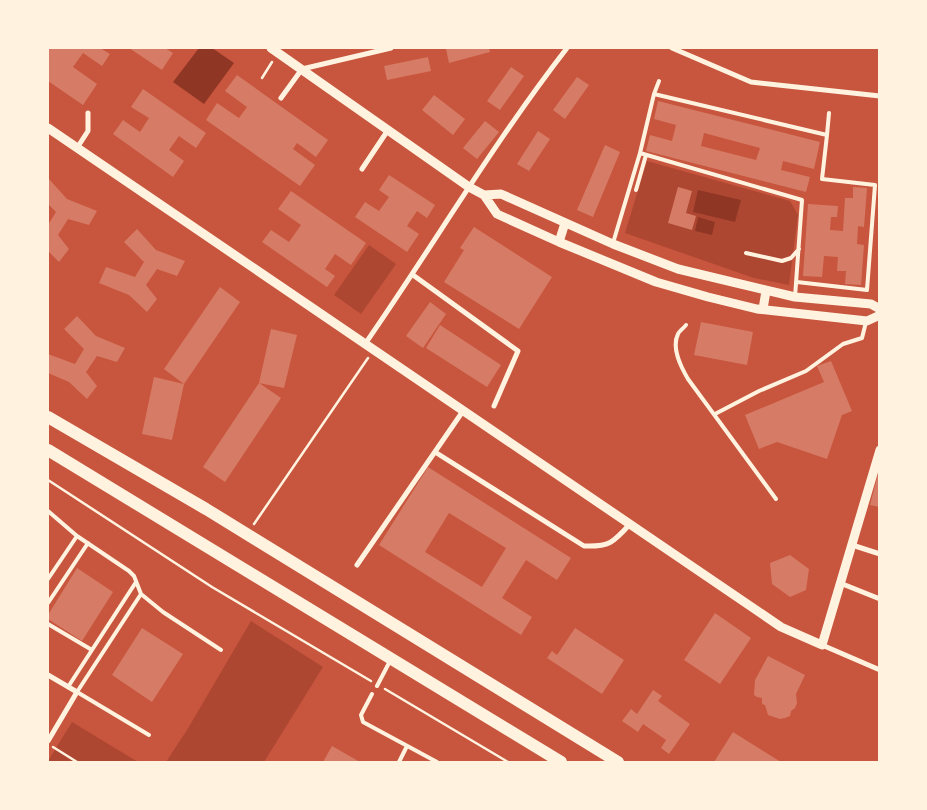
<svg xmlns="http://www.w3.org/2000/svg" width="927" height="810" font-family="'Roboto Condensed',sans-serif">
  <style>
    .green { fill: #ae4732 }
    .water { fill: #8f3625 }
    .building { fill: #d67c66; fill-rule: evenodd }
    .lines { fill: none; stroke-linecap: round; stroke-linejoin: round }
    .path { stroke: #fff3e0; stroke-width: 2.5 }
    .service { stroke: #fff3e0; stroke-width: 4 }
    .minor { stroke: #fff3e0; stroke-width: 5 }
    .tertiary { stroke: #fff3e0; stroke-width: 9 }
    .primary { stroke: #fff3e0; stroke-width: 12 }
  </style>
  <rect width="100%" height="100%" fill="#c8553d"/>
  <path class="green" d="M647,161L790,201L798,215L789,285L754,278L625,233Z
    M369,245L396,264L361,314L334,295Z
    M251,621L323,667L264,762H166L187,730Z
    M72,722L138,762L48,761Z"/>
  <path class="water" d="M199,48H212L234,63L204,104L173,82Z
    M698,190L741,200L735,222L693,212Z
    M698,217L715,222L712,235L695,231Z"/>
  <path class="building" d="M48,48H100L110,54L102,66L83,53L73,67L97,84L83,105L48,81Z
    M129,48H165L173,53L162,70Z
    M450,48H489L490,52L449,63L446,49Z
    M428,57L431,71L387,80L384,66Z
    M511,67L524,76L500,110L487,101Z
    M237,75L328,140L316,157L297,143L293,149L315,165L300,186L206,120L217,103L239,118L247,107L225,91Z
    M577,77L589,85L565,119L553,110Z
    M143,89L206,133L196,148L179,136L169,150L184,161L173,177L113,134L123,120L140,132L149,118L131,107Z
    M434,95L465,119L453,135L422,110Z
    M658,101L820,142L814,169L783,161L781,170L810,177L806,192L646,151L650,135L672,141L676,125L654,119ZM704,133L760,148L756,160L701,146Z
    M485,121L499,132L477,159L463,148Z
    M538,131L550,139L529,171L517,164Z
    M605,145L620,152L593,217L577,210Z
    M389,175L435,205L427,218L417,211L407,226L419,234L407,252L355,217L365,202L379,211L389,197L379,190Z
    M49,179L67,199L97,211L89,225L68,219L58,235L69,249L59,262L48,251V225L56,212L48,204V180Z
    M678,187L692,191L686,213L696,216L692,230L668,223Z
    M853,187L867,188L864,227L858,226L857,244L864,245L861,285L845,284L846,271H837L838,257L824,256L822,277L803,276L808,204L838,206L837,217H831L830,230L843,231L845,198H853Z
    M291,191L366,243L351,265L335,254L325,269L335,276L327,287L262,242L271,230L289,242L301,225L278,209Z
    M474,227L552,277L519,329L444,282L464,250L460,248Z
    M137,229L156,250L185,261L177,276L157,269L146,285L157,299L147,312L129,295L99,283L106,267L135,277L144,262L124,242Z
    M220,287L240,302L184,384L172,440L142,434L154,377L184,384L164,369Z
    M430,302L446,314L423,348L406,336Z
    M77,316L96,336L125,348L117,362L97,356L86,372L97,386L87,399L69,382L48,373V354L75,364L84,349L64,329Z
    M701,322L753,332L747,365L694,355Z
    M440,325L501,365L487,387L426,348Z
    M271,329L297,335L284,388L259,383Z
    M831,361L852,411L842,415L827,459L777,442L759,449L745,415L824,382L817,366Z
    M259,383L281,398L225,482L203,467Z
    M428,467L571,558L557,580L526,560L502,598L532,617L521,635L379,545ZM449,513L506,548L482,587L425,552Z
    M879,470H880V507L870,505Z
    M790,555L809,569L806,590L790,597L772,584L770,563Z
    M77,568L113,592L82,641L48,619V615Z
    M715,613L751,638L720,684L684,660Z
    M142,628L183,654L152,702L112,675Z
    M575,628L624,660L602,694L547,658L552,651L557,655Z
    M768,656L805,675L796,694L797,703L795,708L791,711L790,716L785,718L780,719L768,715L765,705L762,704V698L757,697L754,695L755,680Z
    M653,690L662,696L658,701L690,724L669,754L661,748L666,740L643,724L638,732L622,721L631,709L637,714Z
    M733,732L781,762H714Z
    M332,746L360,762H323Z"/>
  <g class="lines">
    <path class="path" d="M262,78L272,62
      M48,480L212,587L371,681
      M254,524L368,358
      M385,689L508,762
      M53,747L77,762"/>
    <path class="service" d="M654,94L659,81
      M827,135L829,113
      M640,153L654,94L827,135L822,179L875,185L867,290L797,282
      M636,190L646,155
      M613,243L640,153L802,200L795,297
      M746,253L782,261L791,258L799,249
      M686,325C684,328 679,331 678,334C671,348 681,367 688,379L776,499
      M715,414L759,391L806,371L843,344L862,338L866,322
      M48,511L77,536L129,571L134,576L141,594L163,612L221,650
      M48,579L77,536
      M141,594L77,692L149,735
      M48,603L88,543
      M48,624L92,650
      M377,686L390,661
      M68,687L136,582
      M372,694L361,715L363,722L437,762
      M399,762L407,746"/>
    <path class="minor" d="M672,48L751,82L880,96
      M281,98L302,69L391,48
      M77,148L88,131V113
      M362,169L388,130
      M413,275L518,351L494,406
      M365,344C433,246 494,142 567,48
      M435,452L584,546C609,547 613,543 630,524
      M852,545L880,554
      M357,565L463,411
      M840,583L880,599
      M822,645L880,670
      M48,675L77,692L48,741"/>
    <path class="tertiary" d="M271,48L469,187L484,195L497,214L559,242L656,282L708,297L757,309L867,321L880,315
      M48,128L781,627L822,645L880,450
      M484,195L501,194L613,244L678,269L795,297L871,304L880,309
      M559,242L565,223
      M763,309L766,291"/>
    <path class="primary" d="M48,417L206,509L618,762
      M48,450L561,762"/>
  </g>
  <rect width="927" height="810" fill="none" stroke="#fff3e0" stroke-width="98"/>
</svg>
